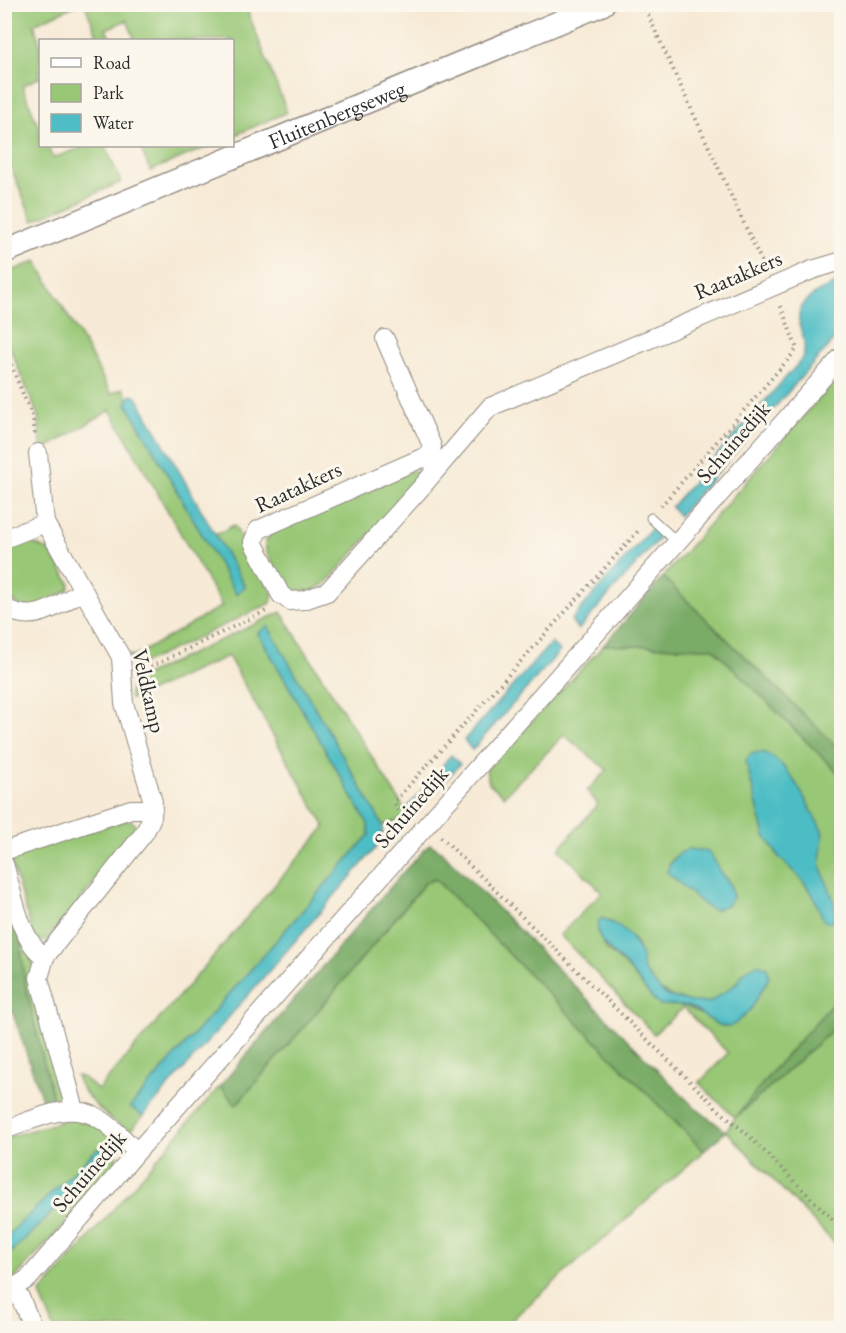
<svg xmlns="http://www.w3.org/2000/svg" width="846" height="1333" font-family="'EB Garamond',serif">
  <style>
    .green { fill: #98c776; stroke: #627950; stroke-width: 1.5; fill-rule: evenodd }
    .forest { fill: #7aac67; stroke: #526c49; stroke-width: 1.5 }
    .water { fill: #4ebdc5; stroke: #3c7478; stroke-width: 1.5 }
    .lines { fill: none; stroke-linecap: round; stroke-linejoin: round }
    .service-casing { stroke: #918a80; stroke-width: 11 }
    .minor-casing { stroke: #918a80; stroke-width: 20 }
    .tertiary-casing { stroke: #918a80; stroke-width: 25 }
    .path { stroke: #918a80; stroke-width: 4; stroke-dasharray: 1.5 4.5; stroke-linecap: butt }
    .service { stroke: #fff; stroke-width: 9 }
    .minor { stroke: #fff; stroke-width: 18 }
    .tertiary { stroke: #fff; stroke-width: 22 }
    .labels { text-anchor: middle; dominant-baseline: central; stroke-width: 6; stroke-linejoin: round; paint-order: stroke }
    .street-label { font-size: 22px; fill: #2b2b2b; stroke: #fbf7ec }
  </style>
  <rect width="100%" height="100%" fill="#fbf7ec"/>
  <filter id="ink" filterUnits="userSpaceOnUse"><feTurbulence type="fractalNoise" baseFrequency=".0167" numOctaves="2"/><feDisplacementMap in="SourceGraphic" scale="12" xChannelSelector="R" yChannelSelector="G"/><feConvolveMatrix kernelMatrix="1 2 1 2 8 2 1 2 1" color-interpolation-filters="sRGB"/></filter>
  <filter id="wash" filterUnits="userSpaceOnUse"><feTurbulence type="fractalNoise" baseFrequency=".008" numOctaves="4" result="noise"/><feDisplacementMap in="SourceGraphic" scale="24" xChannelSelector="R" yChannelSelector="G"/><feGaussianBlur stdDeviation="1.35" result="paint"/><feColorMatrix in="noise" values="0 0 0 0 0 0 0 0 0 0 0 0 0 0 0 0 0 1.4 0 .05"/><feComposite in="paint" operator="in"/></filter>
  <g filter="url(#wash)">
    <rect width="100%" height="100%" fill="#f7ead6"/>
    <path class="green" d="M4,5H76L34,24L40,43V77L22,86L40,130V146H47L53,158L87,146H105L121,182L33,221L5,153Z
      M85,5H245L287,112L233,136L232,40H135L127,20L106,29L111,40H99Z
      M140,146H209L150,171Z
      M36,261L88,350L111,394L123,388L128,398L127,404L236,594L245,586L215,535L234,525L273,594L271,603L140,665L131,662L129,655L135,656L222,606L110,410L42,451L38,416L5,336L4,274Z
      M841,373V751L663,577Z
      M411,471H417L421,478L325,584L312,591H291L284,586L266,551L265,542L274,531Z
      M29,542L49,550L70,583L69,589L39,607L26,609L5,596V548L16,543Z
      M281,612L409,816L383,826L268,627L258,633L368,824L369,835L131,1106L143,1116L130,1131C111,1122 82,1096 76,1076L82,1077L98,1090L325,827L228,656L135,698L130,699C130,690 130,685 137,679Z
      M604,645L713,648L841,776V994L775,1068L739,1115L841,1022V1250L726,1131L735,1118L699,1083L728,1053L683,1008L654,1034L560,935L602,892L559,849L598,804L587,791L607,770L564,735L504,796L489,783L486,770ZM746,762L791,777L805,799L823,836L820,854V866L827,883L824,921L813,895L802,880L779,857L765,836ZM689,849L718,868L730,884L733,897L669,864L676,856ZM608,920C618,927 629,932 636,943C642,952 639,960 643,969C651,990 686,1008 708,1002C724,998 737,983 746,970L767,982L744,1017L700,1014L685,1006L655,1001L628,968L607,950L598,932Z
      M129,819L135,824V833L47,940L39,942L34,938L11,861L15,854Z
      M435,879L704,1151L502,1328H54L40,1294L220,1086L237,1104L322,1006L425,883Z
      M20,938L32,958L62,1093L54,1105L25,983Z
      M69,1119C99,1124 119,1134 116,1168L12,1281L5,1283V1258L106,1160L108,1153L105,1149H97L5,1238V1138Z"/>
    <path class="forest" d="M663,577L841,751V776L713,648L604,645Z
      M430,844L441,851L694,1107L726,1131L704,1151L435,879L425,883L322,1006L236,1105L220,1086L406,869Z
      M4,884L20,938L25,983L54,1105L45,1108L5,990Z
      M841,994V1022L735,1118L775,1068Z"/>
    <path class="water" d="M841,282V332L679,516L671,507L803,358C807,341 801,336 799,321C796,298 825,288 841,282Z
      M132,395L137,397L245,587L236,594L127,404L128,398Z
      M653,527L662,535L578,630L571,620Z
      M268,626L383,826L382,841L143,1116L130,1107L369,835L368,824L258,633Z
      M551,643L560,651L472,750L464,740Z
      M761,752C789,758 808,807 822,830C825,843 818,855 821,868C826,883 842,908 831,923L824,921L813,895L802,880L779,857L765,836L746,762C748,754 753,753 761,752Z
      M451,755L460,764L414,816H409L405,811Z
      M689,849L707,851L713,858L721,874L730,884L733,897L727,905L714,910L704,905L667,872C670,861 677,853 689,849Z
      M602,918L620,927L630,936L641,953L643,970L662,992L668,996L692,1002H710L736,984L746,970L757,964L767,967L769,977L751,1009L735,1024L729,1027L718,1025L692,1008L685,1006L659,1005C647,994 639,980 628,968C616,954 595,944 598,922Z
      M97,1149H105L108,1153L106,1160L5,1258V1238Z"/>
  </g>
  <g filter="url(#ink)">
    <g class="lines">
      <g class="service-casing">
        <path id="service" d="M651,518L677,542"/>
      </g>
      <g class="minor-casing">
        <path id="minor" d="M385,339L432,446L430,460
          M38,453L45,523L121,657L124,703L153,802L152,817L145,832L45,957L39,978L75,1110
          M442,462L422,458L258,530L253,542L281,595L290,601L304,600L327,592L419,490L490,407L812,270L842,261
          M4,539L45,523
          M4,607C34,626 57,605 83,591
          M4,851L131,809H153
          M4,864C13,893 19,940 45,957
          M4,1130C34,1120 69,1100 98,1118C113,1126 125,1141 137,1152
          M16,1288L33,1328
          M4,1294L29,1278L137,1152L842,356"/>
      </g>
      <g class="tertiary-casing">
        <g id="tertiary">
          <path id="s1" d="M4,252L603,4"/>
        </g>
      </g>
      <path class="path" d="M643,4L765,269
        M4,348L33,418L35,434
        M661,506L797,349L780,304
        M140,672L268,610
        M402,822L394,802L640,529
        M441,837L720,1111L747,1134L842,1229"/>
      <use href="#service" class="service"/>
      <use href="#minor" class="minor"/>
      <use href="#tertiary" class="tertiary"/>
    </g>
  </g>
  <g class="labels">
    <g class="street-label">
      <text stroke="none"><textPath href="#s1" startOffset="360">Fluitenbergseweg</textPath></text>
      <text transform="translate(738 275) rotate(-23)">Raatakkers</text>
      <text transform="translate(733 442) rotate(-49)">Schuinedijk</text>
      <text transform="translate(298 487) rotate(-25)">Raatakkers</text>
      <text transform="translate(149 691) rotate(77)">Veldkamp</text>
      <text transform="translate(411 807) rotate(-49)">Schuinedijk</text>
      <text transform="translate(89 1171) rotate(-49)">Schuinedijk</text>
    </g>
  </g>
  <rect width="846" height="1333" fill="none" stroke="#fbf7ec" stroke-width="24"/>
  <rect x="39" y="39" width="195" height="108" fill="#fbf7ec" stroke="#a8a59f" stroke-width="1.5"/>
  <rect x="51" y="58" width="30" height="9" fill="#ffffff" stroke="#a8a59f" stroke-width="1.5"/>
  <text x="93" y="69" font-size="18" fill="#2b2b2b">Road</text>
  <rect x="51" y="84" width="30" height="18" fill="#98c776" stroke="#a8a59f" stroke-width="1.5"/>
  <text x="93" y="99" font-size="18" fill="#2b2b2b">Park</text>
  <rect x="51" y="114" width="30" height="18" fill="#4ebdc5" stroke="#a8a59f" stroke-width="1.5"/>
  <text x="93" y="129" font-size="18" fill="#2b2b2b">Water</text>
</svg>
